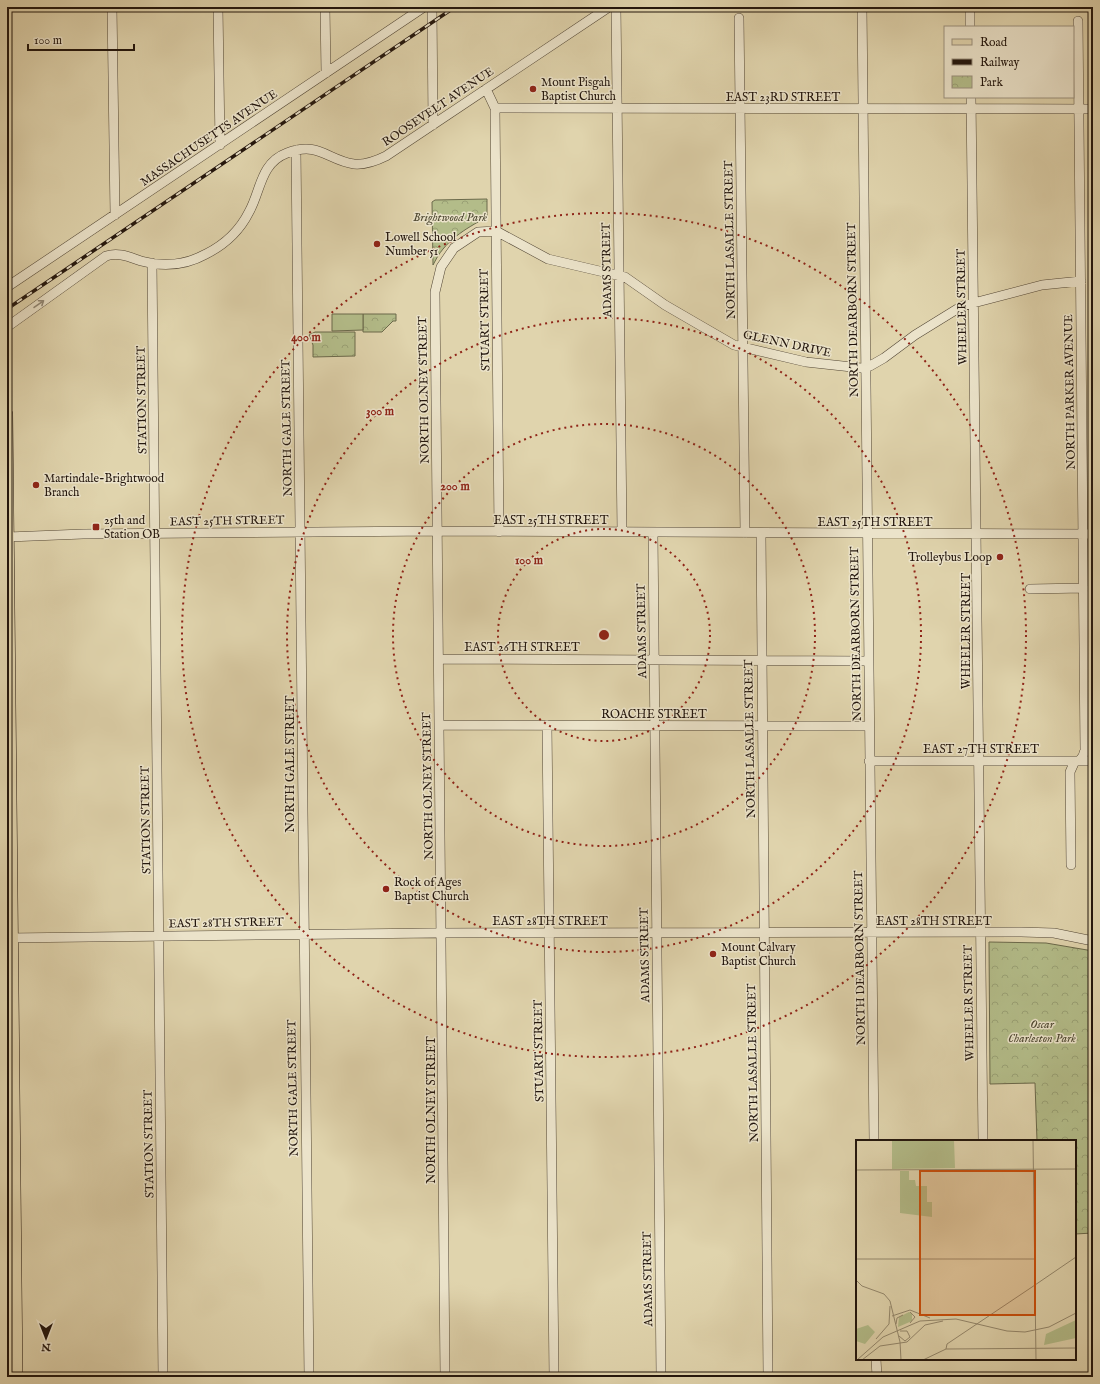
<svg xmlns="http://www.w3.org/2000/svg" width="1100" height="1384" font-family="'IM FELL English',serif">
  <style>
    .park { fill: url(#park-crowns); stroke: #6b694b }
    .pitch { fill: #b3bc89; stroke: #6b694b }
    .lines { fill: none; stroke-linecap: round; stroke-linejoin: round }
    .minor-casing { stroke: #524635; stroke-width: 10 }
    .major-casing { stroke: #23160d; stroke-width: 12 }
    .minor { stroke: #ebe3ca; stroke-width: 9 }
    .major { stroke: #e0d4ad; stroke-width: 11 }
    .rail-casing { stroke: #23160d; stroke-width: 3.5 }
    .rail { stroke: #ebe3ca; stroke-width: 2; stroke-dasharray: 6; stroke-linecap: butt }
    .oneway { stroke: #918775 }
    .ring { fill: none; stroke: #8f2418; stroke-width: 2; stroke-dasharray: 2 4 }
    .poi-dot { fill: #8f2418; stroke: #ebe3ca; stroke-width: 1.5 }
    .labels { text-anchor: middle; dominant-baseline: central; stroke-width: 3; stroke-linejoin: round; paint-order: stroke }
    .poi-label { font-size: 12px; fill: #23160d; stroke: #ebe3ca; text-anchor: start }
    .street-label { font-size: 12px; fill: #23160d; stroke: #ebe3ca }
    .park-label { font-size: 12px; font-style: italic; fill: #4e4832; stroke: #ebe3ca }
    .inset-road { fill: none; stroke: #94886d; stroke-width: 1 }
    .view { fill: #ca4f0c; fill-opacity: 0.15; stroke: #ca4f0c; stroke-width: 2 }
    .inset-edge { fill: none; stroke: #23160d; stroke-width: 2 }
    .centre { fill: #8f2418; stroke: #ebe3ca; stroke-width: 2 }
    .ring-label { font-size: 12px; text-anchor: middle; font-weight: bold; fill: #8f2418; stroke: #ebe3ca; stroke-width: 3; stroke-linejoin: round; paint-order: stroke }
  </style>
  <defs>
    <pattern id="park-crowns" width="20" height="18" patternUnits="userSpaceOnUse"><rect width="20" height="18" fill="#b3bc89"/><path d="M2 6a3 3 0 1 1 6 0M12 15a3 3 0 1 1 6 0" fill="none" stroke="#9aa175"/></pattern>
  </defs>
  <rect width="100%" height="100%" fill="#e0d4ad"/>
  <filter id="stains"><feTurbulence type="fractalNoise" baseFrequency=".005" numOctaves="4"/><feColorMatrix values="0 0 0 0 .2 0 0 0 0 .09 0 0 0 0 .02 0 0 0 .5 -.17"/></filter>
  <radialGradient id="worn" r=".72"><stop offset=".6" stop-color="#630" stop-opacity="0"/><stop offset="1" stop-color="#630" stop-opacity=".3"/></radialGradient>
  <path class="park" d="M487,199V217C465,229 444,241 433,265L432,202L435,200Z
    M363,314H396V321H393L382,332H363Z
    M315,332H355V356L313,357V345L309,335Z
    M989,942L1046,943L1093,951V1233L1075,1234V1141H1037L1035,1083L990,1084Z"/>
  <path class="pitch" d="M332,314H363V330L332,331Z"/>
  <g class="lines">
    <g class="minor-casing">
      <path id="minor" d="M112,7L115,215
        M218,7L220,145
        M325,7L326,73
        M432,7L433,125
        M616,7L622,532
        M862,7L874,1141
        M970,10V27
        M739,18L745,533
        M1078,21L1085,750L1083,756L1079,761
        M486,89L495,108L1093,109
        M971,97L983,1141
        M495,108L499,532
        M296,150L309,1377
        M152,263L163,1377
        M7,287L424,7
        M7,327L106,256C119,252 129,257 141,261C163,267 186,265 206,254C224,245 240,230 249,212C261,191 260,163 287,153C319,141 327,160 354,164C365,165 376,161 386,156L609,7
        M653,533L661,1377
        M761,533L768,1377
        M8,537L83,534L438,531L1093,534
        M1030,589L1084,588
        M439,659L868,661
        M440,725L869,726
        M547,725L554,1377
        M869,761H1093
        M1071,865L1070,772L1075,761
        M7,938L436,933L1021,932L1054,933L1093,941
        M876,1359L877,1377
        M445,1377L435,292L441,267L454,248L478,232L496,231L548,259L625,277L665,305L734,345L806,362L861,368L870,366L884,358L915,335L962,306L1042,285L1081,281"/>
    </g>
    <g class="major-casing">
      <path id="major" d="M7,414L17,1377"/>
    </g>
    <use href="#minor" class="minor"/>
    <use href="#major" class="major"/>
    <g class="rail-casing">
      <path id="rail" d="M7,309L455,7"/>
    </g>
    <use href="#rail" class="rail"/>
  </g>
  <defs><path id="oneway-shaft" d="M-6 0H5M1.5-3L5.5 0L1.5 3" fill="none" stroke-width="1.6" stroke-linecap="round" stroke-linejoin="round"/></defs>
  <use class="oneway" href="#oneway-shaft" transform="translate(39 304) rotate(-35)"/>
  <g class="ring">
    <circle cx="604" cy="635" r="106"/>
    <circle cx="604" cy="635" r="211"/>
    <circle cx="604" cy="635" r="317"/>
    <circle cx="604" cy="635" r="422"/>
  </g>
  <g class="poi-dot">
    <circle cx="533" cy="89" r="4"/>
    <circle cx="377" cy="244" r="4"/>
    <circle cx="36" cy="485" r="4"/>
    <rect x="92" y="523" width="8" height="8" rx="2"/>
    <circle cx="1000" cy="557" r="4"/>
    <circle cx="386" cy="889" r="4"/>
    <circle cx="713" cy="954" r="4"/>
  </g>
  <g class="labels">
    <g class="poi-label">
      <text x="541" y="82">Mount Pisgah<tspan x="541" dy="14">Baptist Church</tspan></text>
      <text x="385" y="237">Lowell School<tspan x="385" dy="14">Number 51</tspan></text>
      <text x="44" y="478">Martindale-Brightwood<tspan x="44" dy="14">Branch</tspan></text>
      <text x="104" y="520">25th and<tspan x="104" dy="14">Station OB</tspan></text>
      <text x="992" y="557" text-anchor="end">Trolleybus Loop</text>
      <text x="394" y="882">Rock of Ages<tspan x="394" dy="14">Baptist Church</tspan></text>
      <text x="721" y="947">Mount Calvary<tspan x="721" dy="14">Baptist Church</tspan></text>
    </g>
    <g class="street-label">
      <text x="783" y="97">EAST 23RD STREET</text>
      <text transform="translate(438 107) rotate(-34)">ROOSEVELT AVENUE</text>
      <text transform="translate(209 138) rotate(-34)">MASSACHUSETTS AVENUE</text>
      <text transform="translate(730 240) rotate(-91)">NORTH LASALLE STREET</text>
      <text transform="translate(607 270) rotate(-91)">ADAMS STREET</text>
      <text transform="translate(962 307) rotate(-91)">WHEELER STREET</text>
      <text transform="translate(853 310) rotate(-91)">NORTH DEARBORN STREET</text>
      <text transform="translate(485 320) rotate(-91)">STUART STREET</text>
      <text transform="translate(787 344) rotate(12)">GLENN DRIVE</text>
      <text transform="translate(424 390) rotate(-91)">NORTH OLNEY STREET</text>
      <text transform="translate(1070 392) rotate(-91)">NORTH PARKER AVENUE</text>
      <text transform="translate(142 400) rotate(-91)">STATION STREET</text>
      <text transform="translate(287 428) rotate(-91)">NORTH GALE STREET</text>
      <text x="551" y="520">EAST 25TH STREET</text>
      <text transform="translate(227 521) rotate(-1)">EAST 25TH STREET</text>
      <text x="875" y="522">EAST 25TH STREET</text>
      <text transform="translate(642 631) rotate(-91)">ADAMS STREET</text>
      <text transform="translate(966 631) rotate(-90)">WHEELER STREET</text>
      <text transform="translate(856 634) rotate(-91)">NORTH DEARBORN STREET</text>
      <text x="522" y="647">EAST 26TH STREET</text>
      <text x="654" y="714">ROACHE STREET</text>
      <text transform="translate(750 739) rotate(-91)">NORTH LASALLE STREET</text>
      <text x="981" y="749">EAST 27TH STREET</text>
      <text transform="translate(290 764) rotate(-90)">NORTH GALE STREET</text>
      <text transform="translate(428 786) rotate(-91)">NORTH OLNEY STREET</text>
      <text transform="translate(146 820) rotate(-91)">STATION STREET</text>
      <text x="550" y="921">EAST 28TH STREET</text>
      <text x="934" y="921">EAST 28TH STREET</text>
      <text transform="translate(226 923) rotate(-1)">EAST 28TH STREET</text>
      <text transform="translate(645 955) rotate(-91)">ADAMS STREET</text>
      <text transform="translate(860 958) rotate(-91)">NORTH DEARBORN STREET</text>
      <text transform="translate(969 1003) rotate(-91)">WHEELER STREET</text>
      <text transform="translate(539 1051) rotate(-91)">STUART STREET</text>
      <text transform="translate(753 1063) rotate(-91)">NORTH LASALLE STREET</text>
      <text transform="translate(293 1088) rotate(-91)">NORTH GALE STREET</text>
      <text transform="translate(431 1110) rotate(-90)">NORTH OLNEY STREET</text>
      <text transform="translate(149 1144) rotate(-91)">STATION STREET</text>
      <text transform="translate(648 1279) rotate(-91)">ADAMS STREET</text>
    </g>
    <g class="park-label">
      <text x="450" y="217">Brightwood Park</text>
      <text x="1042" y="1024">Oscar<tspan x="1042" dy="14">Charleston Park</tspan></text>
    </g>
  </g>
  <g transform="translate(856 1140)">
    <rect width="220" height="220" fill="#e0d4ad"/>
    <path d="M53,172L56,173V181L42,187L43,177ZM12,185L19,192L9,204L0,201V189Z" fill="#b3bc89"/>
    <path d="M36,0H98L99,28L36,29ZM44,31H53V40H59L60,46H71V62H76V77L44,73ZM220,180V198L188,205L190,194Z" fill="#b3bc89"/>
    <path d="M48,62H63L64,64L60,69L53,70L49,67Z" fill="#b3bc89"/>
    <path class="inset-road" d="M177,0L180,220M0,30L220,29M0,119H178M0,140L6,146L28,154L34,161L44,202L45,220M179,145L220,117M54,172L59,177L54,183M36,176L54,170L74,178M40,184L41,178L47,175M43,196L49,201L54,197L51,191H44M20,199L33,184L34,166M90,209L220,208M1,220L27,197L64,181L100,179L151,191L169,192L193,187L220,173M6,220L24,206L51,202L69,185L87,181M67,220L90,209L91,204L179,145"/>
    <path class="view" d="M64,31H179V175H64Z"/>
    <rect width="220" height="220" class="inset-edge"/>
  </g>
  <circle cx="604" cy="635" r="6" class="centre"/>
  <g class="ring-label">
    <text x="306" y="341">400 m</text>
    <text x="380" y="415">300 m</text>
    <text x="455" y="490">200 m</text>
    <text x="529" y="564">100 m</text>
  </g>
  <rect width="1100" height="1384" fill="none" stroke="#e0d4ad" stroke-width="24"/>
  <rect x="8" y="8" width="1084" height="1368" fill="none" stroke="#23160d" stroke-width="2"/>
  <rect x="12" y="12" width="1076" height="1360" fill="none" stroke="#23160d"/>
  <rect x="944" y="26" width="130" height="72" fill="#ebe3ca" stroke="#9b917e"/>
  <rect x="952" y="39" width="20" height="6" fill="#e0d4ad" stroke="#9b917e"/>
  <text x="980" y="46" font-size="12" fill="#23160d">Road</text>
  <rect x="952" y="59" width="20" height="6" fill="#23160d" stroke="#9b917e"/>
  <text x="980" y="66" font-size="12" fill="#23160d">Railway</text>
  <rect x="952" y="76" width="20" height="12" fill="url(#park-crowns)" stroke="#9b917e"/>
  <text x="980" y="86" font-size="12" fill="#23160d">Park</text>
  <g transform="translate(46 1338) rotate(180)" stroke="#ebe3ca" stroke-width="3" paint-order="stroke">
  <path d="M0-3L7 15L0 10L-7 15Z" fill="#23160d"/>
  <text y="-6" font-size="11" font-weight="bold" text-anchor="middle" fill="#23160d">N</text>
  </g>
  <path d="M28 44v6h106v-6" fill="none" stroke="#23160d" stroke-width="2"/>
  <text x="34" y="44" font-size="12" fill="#23160d" stroke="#ebe3ca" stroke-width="3" paint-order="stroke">100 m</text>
  <rect width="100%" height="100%" filter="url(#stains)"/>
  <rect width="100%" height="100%" fill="url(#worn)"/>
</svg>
